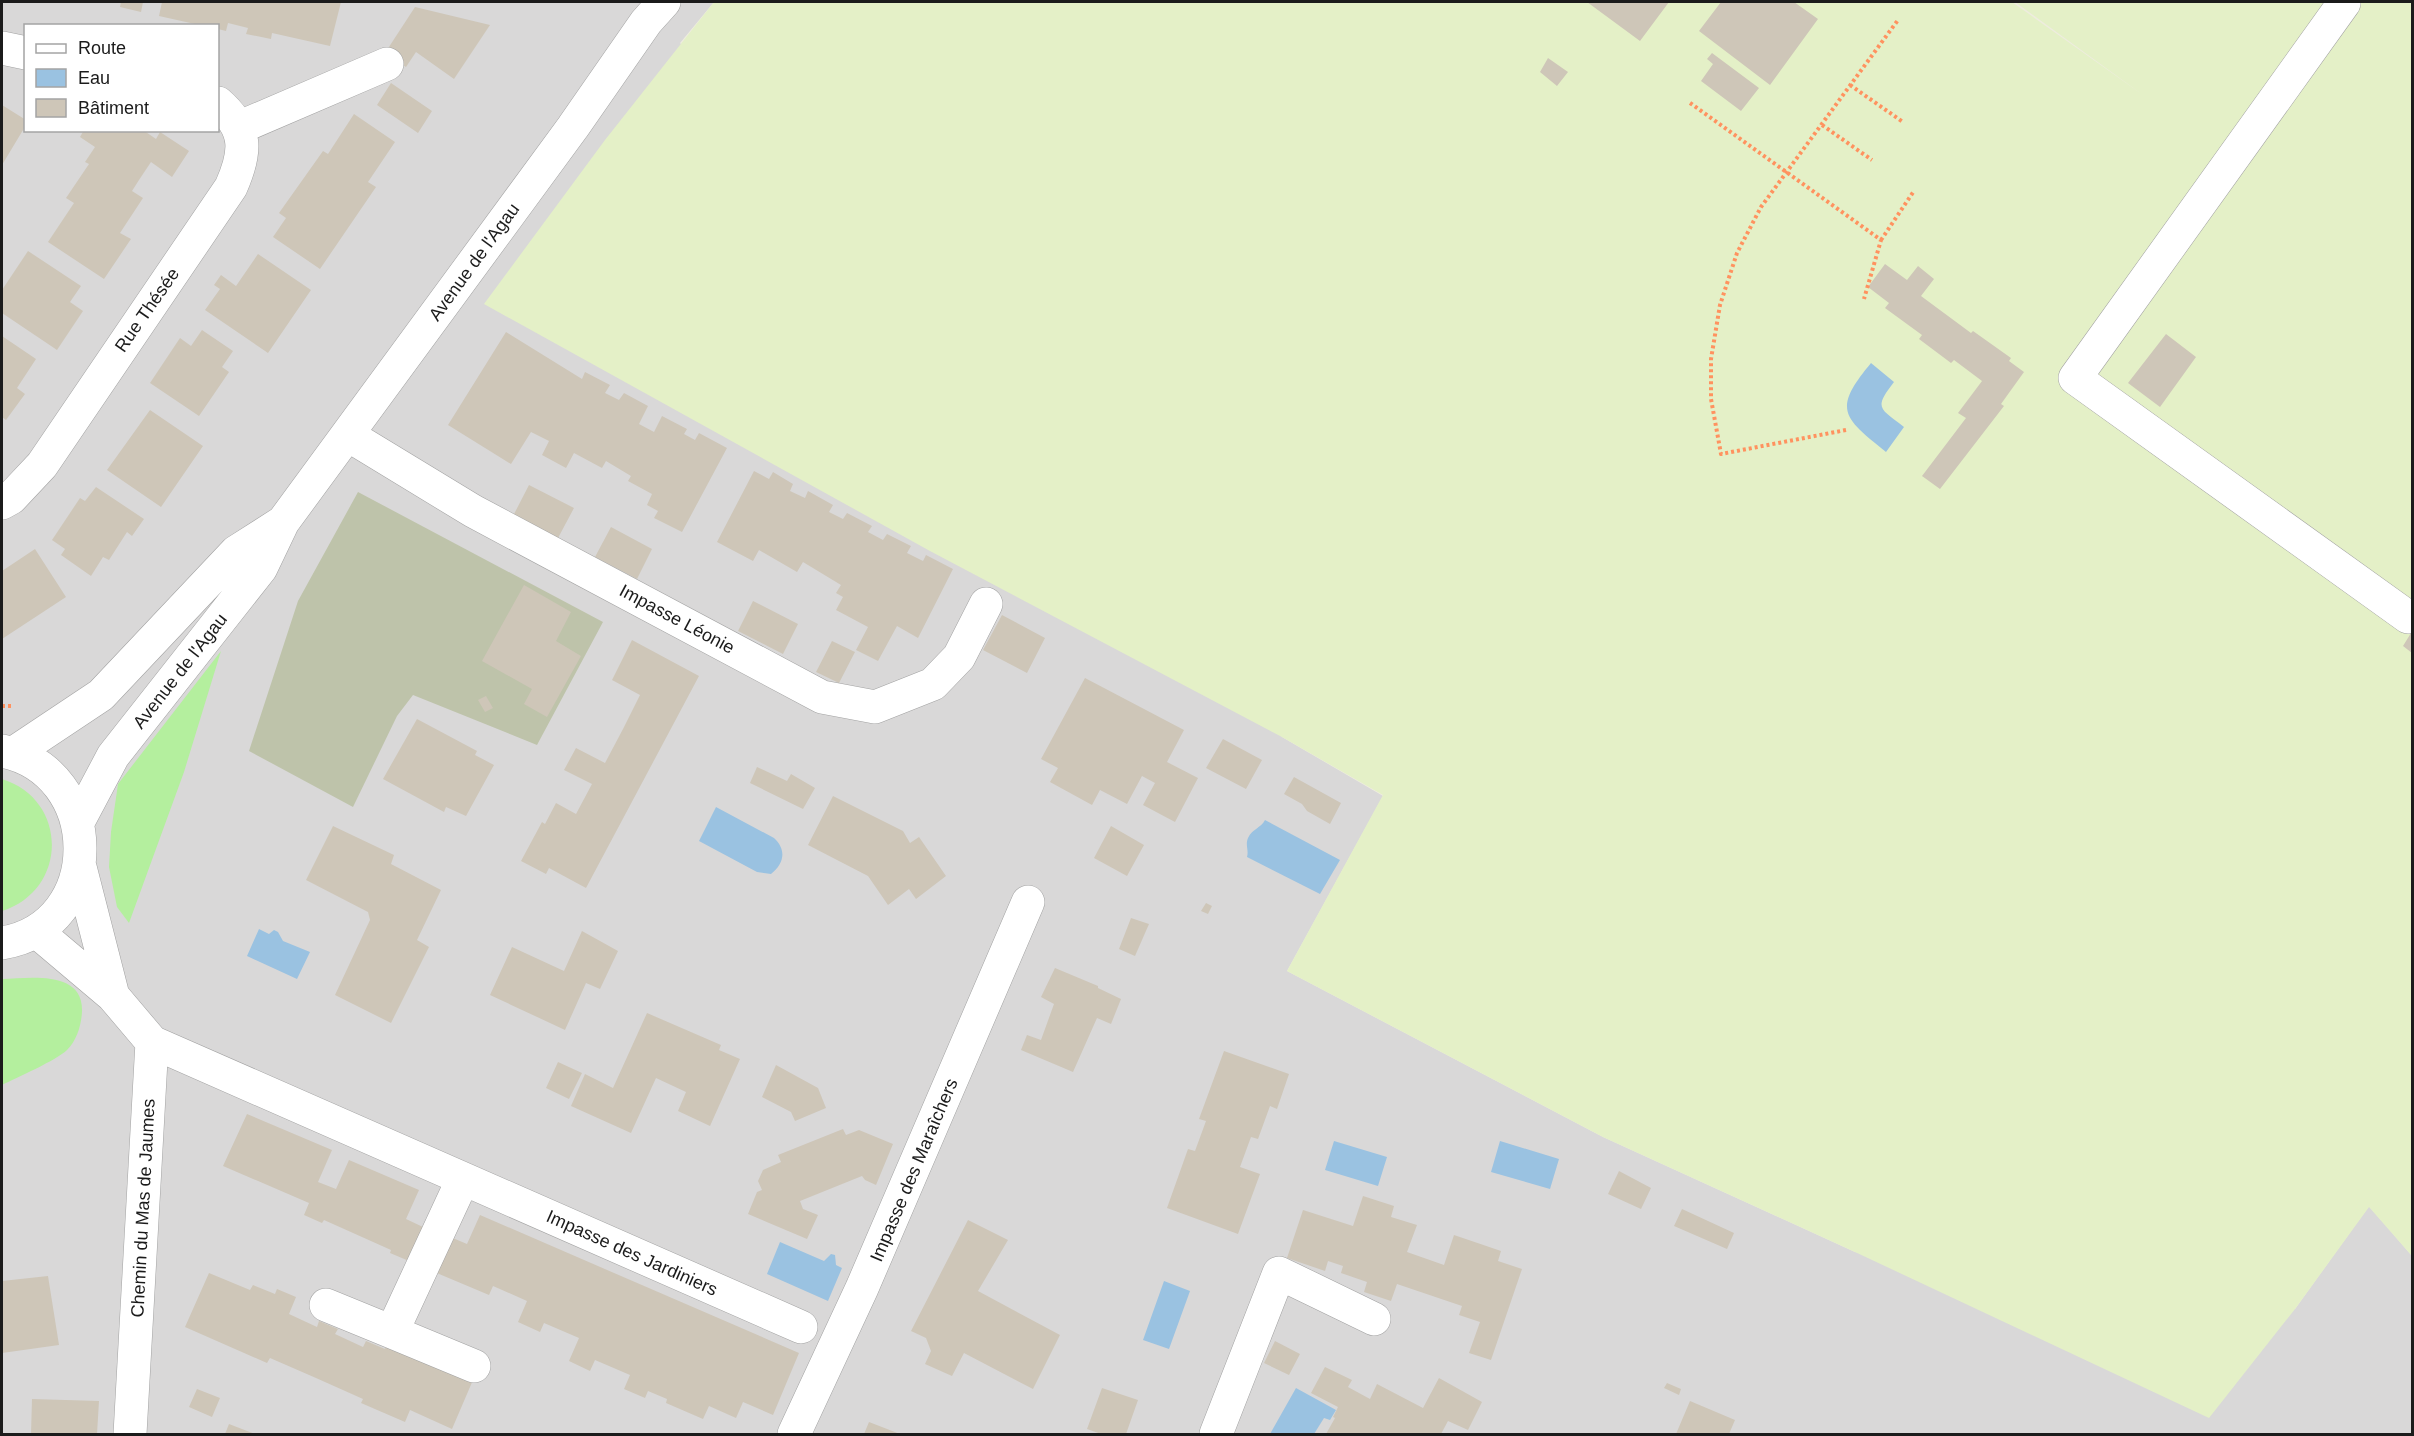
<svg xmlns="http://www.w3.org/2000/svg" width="2414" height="1436" font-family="Helvetica,sans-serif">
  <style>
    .residential { fill: #d9d8d8; fill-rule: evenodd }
    .construction { fill: #bec3aa }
    .farmland { fill: #e4f0c7 }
    .grass { fill: #b4ef9e }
    .water { fill: #9ac2e1 }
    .building { fill: #cec6b8 }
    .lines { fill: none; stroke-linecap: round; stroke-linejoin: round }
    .minor-casing { stroke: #a2a2a2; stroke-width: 34 }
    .path { stroke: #ff925f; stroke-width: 4; stroke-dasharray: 3 3; stroke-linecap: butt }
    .minor { stroke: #fff; stroke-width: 33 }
    .labels { text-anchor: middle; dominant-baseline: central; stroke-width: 6; stroke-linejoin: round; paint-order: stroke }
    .street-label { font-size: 18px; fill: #1b1b1b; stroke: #fff }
  </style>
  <rect width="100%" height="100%" fill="#eeecdf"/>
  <path class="residential" d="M2,2H714L680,43L1282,737L1383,796L1287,971L1603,1137L1855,1252L2295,1309L2369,1206L2412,1256V1434H2ZM26,26H218V130H26Z"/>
  <path class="construction" d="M358,492L603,622L537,745L413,695L397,716L353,807L249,751L298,601Z"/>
  <path class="farmland" d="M714,2H2012L2143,95L2015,2H2412V1256L2369,1207L2295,1309L2209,1418L1855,1252L1603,1137L1287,971L1383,795L1282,737L930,551L484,304L605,140Z"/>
  <path class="grass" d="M221,651L184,772L129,923L117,907L109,867L111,832L118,784Z
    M2,779C69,800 68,890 2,911Z
    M2,979C31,978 84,970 82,1012C81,1026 77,1040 67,1050C57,1060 16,1078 2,1085Z"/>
  <path class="water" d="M1871,363L1894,382C1873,409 1880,408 1904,427L1886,452C1843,417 1832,410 1871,363Z
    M716,807L774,838C787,850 784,864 771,874L757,872L699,841Z
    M1265,820L1340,860L1320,894L1247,857C1249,850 1245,845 1248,838C1252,829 1261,828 1265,820Z
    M259,929L269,934L274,930L278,932L283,941L310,952L297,979L247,956Z
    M1334,1141L1387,1157L1378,1186L1325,1170Z
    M1500,1141L1559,1159L1550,1189L1491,1172Z
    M780,1242L824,1261L831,1254L835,1255L836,1265L842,1268L828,1301L767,1274Z
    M1164,1281L1190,1291L1169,1349L1143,1340Z
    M1296,1388L1336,1410L1330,1420L1324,1418L1314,1434H1270Z"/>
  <path class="building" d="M121,2H143L141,12L120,7Z
    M162,2H341L330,46L272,33L271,39L246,34L248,28L228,23L226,31L218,29V26H204L159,16Z
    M1587,2H1669L1640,41Z
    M1721,2H1794L1818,19L1770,85L1699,31Z
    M415,7L490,25L454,79L416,52L406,67L385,53Z
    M1712,53L1759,88L1741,111L1701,81L1713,64L1707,59Z
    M1548,58L1568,72L1557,86L1540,72Z
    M391,83L432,111L418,133L377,105Z
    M2,105L26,120V125L2,165Z
    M354,114L395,142L368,182L376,187L320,269L273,237L286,218L279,213L323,151L328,154Z
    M84,130H143L156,139L160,132L189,151L172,177L151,162L139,180L132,191L143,198L120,233L131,239L104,279L48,242L74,203L66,198L89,164L85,162L95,147L80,137Z
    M28,251L81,286L70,302L83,311L57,350L2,313V290Z
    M258,254L311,290L268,353L205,310L220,289L214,285L221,275L236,286Z
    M1885,264L1907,280L1918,266L1934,279L1921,296L1971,333L1973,331L2011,358L2009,361L2024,372L2001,404L2004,406L1940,489L1922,476L1966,418L1958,413L1982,381L1954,360L1951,363L1919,339L1922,335L1885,308L1889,303L1868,287Z
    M202,330L233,351L222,367L229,372L199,416L150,383L180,338L191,346Z
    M506,332L582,379L585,372L610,385L605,393L619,400L624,393L648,406L639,424L654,432L662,416L687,429L684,434L695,440L699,433L727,448L682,532L654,518L658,511L647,505L652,494L628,481L631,476L606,461L602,468L574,453L566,468L542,455L549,441L531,432L511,464L448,425Z
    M2166,334L2196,357L2160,407L2128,383Z
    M2,336L36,359L17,388L25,394L6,420L2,417Z
    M150,410L203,446L161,507L107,470Z
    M754,471L769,479L773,472L793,484L790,491L805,498L808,491L833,505L829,512L843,519L847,513L872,526L868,532L883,540L887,534L911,546L907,553L923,561L926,555L953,569L918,638L897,626L878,661L856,650L868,627L836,610L843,597L836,593L841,585L803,562L797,572L759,550L753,561L717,542Z
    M529,485L574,508L558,538L513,516Z
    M96,487L144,519L132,536L127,532L109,560L103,557L91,576L61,555L65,549L52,540L80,498L85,501Z
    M611,527L652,549L637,579L595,557Z
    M35,549L66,597L2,639V571Z
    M524,585L571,612L556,641L581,656L547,717L524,704L532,689L482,661Z
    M753,601L798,624L783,654L738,631Z
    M1002,615L1045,638L1027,673L983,650Z
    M2411,633L2412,634V653L2403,646Z
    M632,640L699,676L586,888L549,868L546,874L521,861L542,822L545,824L556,803L576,814L592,784L564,770L576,748L605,763L623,729L640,695L612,680Z
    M832,641L855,652L839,683L816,672Z
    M1085,678L1184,730L1167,762L1198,778L1175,822L1143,805L1155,783L1142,776L1127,804L1100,790L1092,805L1050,782L1058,768L1041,759Z
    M486,696L493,708L485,712L478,700Z
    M417,719L477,751L475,755L494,765L466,816L446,807L444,812L383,779Z
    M1223,739L1262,760L1246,789L1206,768Z
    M757,767L787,781L791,774L815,788L803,809L750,783Z
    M1294,777L1341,803L1330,824L1307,811L1302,804L1284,794Z
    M833,796L903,831L910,843L919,837L946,876L916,899L909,889L888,905L868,876L808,845Z
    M333,826L394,855L391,864L441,890L417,940L429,947L391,1023L335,995L370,920L368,912L306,880Z
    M1111,826L1144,845L1127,876L1094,858Z
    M1206,903L1212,906L1208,914L1201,911Z
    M1131,918L1149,924L1135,956L1119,949Z
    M582,931L618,951L600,989L586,983L565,1030L490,995L512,947L564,971Z
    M1055,968L1098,986V988L1121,999L1111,1024L1097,1018L1073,1072L1021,1050L1027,1035L1041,1040L1054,1004L1041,997Z
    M647,1013L721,1045L719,1050L740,1059L710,1126L678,1111L686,1092L656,1078L631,1133L571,1106L585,1074L613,1088Z
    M1224,1051L1289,1074L1277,1109L1270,1106L1258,1139L1251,1137L1240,1167L1260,1174L1238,1234L1167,1208L1188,1149L1195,1151L1206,1121L1199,1119Z
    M558,1062L582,1073L569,1099L546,1088Z
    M776,1065L818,1088L826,1108L795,1121L791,1112L762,1097Z
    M247,1114L332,1150L318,1182L336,1189L349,1160L419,1190L406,1219L423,1227L409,1261L390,1253L391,1250L324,1220L322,1223L304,1215L309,1203L223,1166Z
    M843,1129L846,1135L859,1130L893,1144L876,1185L865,1180L862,1176L800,1201L803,1209L818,1215L807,1239L748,1214L757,1192L762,1190L758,1181L763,1170L781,1162L778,1155Z
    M1619,1171L1651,1188L1641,1209L1608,1194Z
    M1363,1196L1394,1206L1391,1217L1417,1225L1407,1252L1444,1265L1454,1235L1501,1251L1498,1261L1522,1269L1491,1360L1469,1353L1480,1322L1459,1315L1462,1306L1397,1284L1391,1301L1364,1292L1367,1282L1341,1273L1343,1266L1328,1261L1325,1271L1287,1258L1303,1210L1353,1226Z
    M1682,1209L1734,1233L1727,1249L1674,1226Z
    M480,1215L799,1353L773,1415L743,1402L736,1418L709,1406L703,1419L666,1403L667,1399L648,1391L645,1398L624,1389L630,1375L595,1360L590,1371L569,1361L579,1338L544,1323L540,1332L518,1322L527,1301L493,1286L489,1295L432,1271L448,1236L467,1244Z
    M968,1220L1008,1240L978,1291L1060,1335L1033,1389L964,1353L952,1376L925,1364L931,1351L926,1338L911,1331Z
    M209,1273L250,1290L253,1285L275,1294L277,1289L296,1297L289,1314L317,1327L319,1321L338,1329L335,1334L363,1347L366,1341L385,1349L387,1343L473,1380L452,1429L410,1410L405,1422L361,1403L363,1399L316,1378L270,1358L267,1363L185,1327Z
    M48,1276L59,1345L2,1353V1281Z
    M1275,1341L1300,1354L1289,1375L1264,1363Z
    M1325,1367L1352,1380L1348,1387L1370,1399L1377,1384L1423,1408L1439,1378L1482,1402L1468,1430L1448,1421L1441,1434H1326L1335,1418L1333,1417L1338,1407L1311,1393Z
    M1667,1383L1681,1389L1679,1395L1664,1388Z
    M1102,1388L1138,1400L1126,1434H1101L1087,1429Z
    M197,1389L220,1398L212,1417L189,1407Z
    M32,1399L99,1401L97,1434H31Z
    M1690,1401L1735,1420L1729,1434H1676Z
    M869,1422L900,1434H864Z
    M229,1424L255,1434H225Z"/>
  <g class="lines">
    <g class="minor-casing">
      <path id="minor" d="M2342,2L2344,3L2075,378L2408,617
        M2,48L26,53
        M238,128L387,64
        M348,435L473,511L822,697L875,707L933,684L959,657L986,604
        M2,503L11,498L42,465L231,187C246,153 249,130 218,103
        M2,751C105,771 107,926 2,943
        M14,753L101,695L236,552L283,522
        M78,822L113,756L261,568L283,522L573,127L646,22L664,2
        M80,867L113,996
        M36,931L113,996L152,1042L130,1434
        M152,1042L801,1327
        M463,1179L392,1332L474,1366
        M326,1305L392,1332
        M794,1434L862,1288L1028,902
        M1216,1434L1279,1273L1374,1319"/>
    </g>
    <path class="path" d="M1850,85L1903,122
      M1690,103L1881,240L1864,299
      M1822,125L1872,160
      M1881,240L1914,191
      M1846,430L1721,454L1711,399V359L1720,305L1737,253L1761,207L1898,20
      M2,706H13"/>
    <use href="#minor" class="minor"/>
  </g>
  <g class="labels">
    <g class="street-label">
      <text transform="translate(474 262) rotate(-54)">Avenue de l'Agau</text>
      <text transform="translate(147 310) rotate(-55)">Rue Thésée</text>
      <text transform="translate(677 619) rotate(28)">Impasse Léonie</text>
      <text transform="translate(180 671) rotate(-52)">Avenue de l'Agau</text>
      <text transform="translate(914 1170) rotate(-67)">Impasse des Maraîchers</text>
      <text transform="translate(143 1208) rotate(-87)">Chemin du Mas de Jaumes</text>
      <text transform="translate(632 1253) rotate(24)">Impasse des Jardiniers</text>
    </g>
  </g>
  <rect width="2414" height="1436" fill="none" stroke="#1b1b1b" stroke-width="6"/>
  <rect x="24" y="24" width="195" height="108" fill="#ffffff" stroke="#a4a4a4" stroke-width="1.5"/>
  <rect x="36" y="44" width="30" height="9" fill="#ffffff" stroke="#a4a4a4" stroke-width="1.5"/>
  <text x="78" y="54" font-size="18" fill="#1b1b1b">Route</text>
  <rect x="36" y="69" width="30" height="18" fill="#9ac2e1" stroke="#a4a4a4" stroke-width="1.5"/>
  <text x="78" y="84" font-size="18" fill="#1b1b1b">Eau</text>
  <rect x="36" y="99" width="30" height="18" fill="#cec6b8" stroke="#a4a4a4" stroke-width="1.5"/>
  <text x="78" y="114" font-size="18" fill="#1b1b1b">Bâtiment</text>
</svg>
